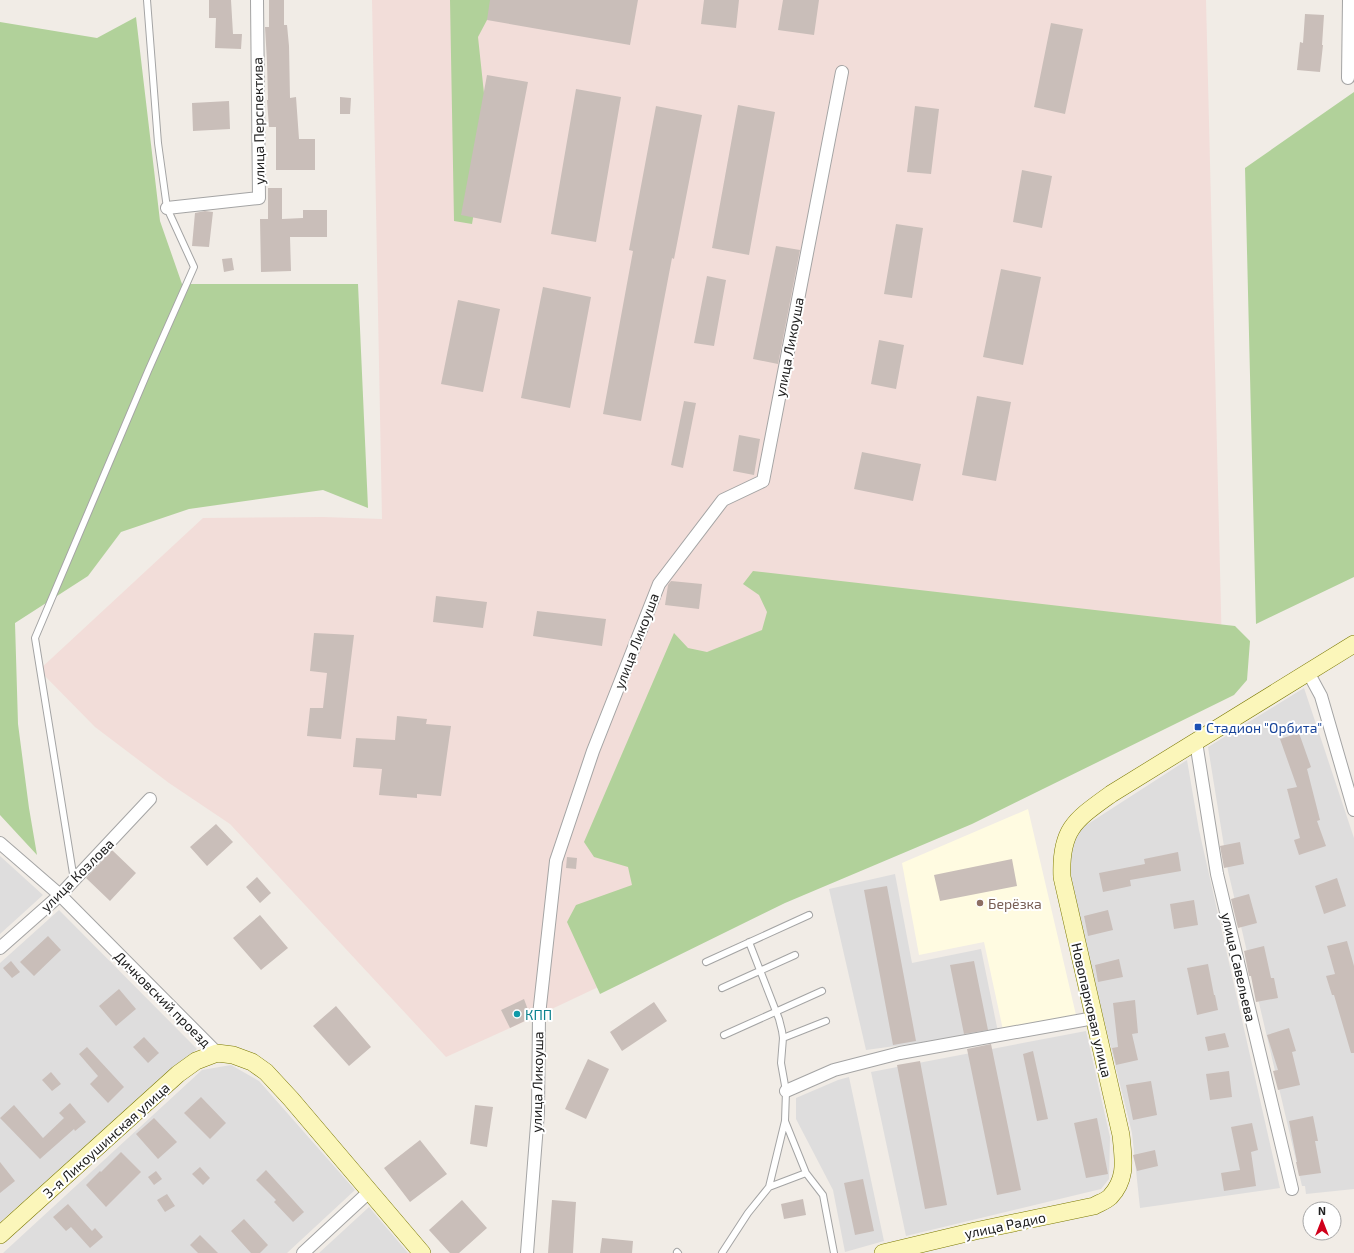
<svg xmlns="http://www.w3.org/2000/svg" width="1354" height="1253" font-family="'Exo 2',sans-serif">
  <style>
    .residential { fill: #dedddd }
    .education { fill: #fffbe1 }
    .military { fill: #f2ddd9 }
    .forest { fill: #b1d19a }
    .building { fill: #c9beb9 }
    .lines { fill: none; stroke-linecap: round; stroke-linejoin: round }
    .lane-casing { stroke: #a4a4a4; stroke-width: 8 }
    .street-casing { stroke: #a4a4a4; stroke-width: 14 }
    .secondary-casing { stroke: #7b7903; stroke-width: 18 }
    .lane { stroke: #fff; stroke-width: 6 }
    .street { stroke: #fff; stroke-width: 12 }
    .secondary { stroke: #fbf6ba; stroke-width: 17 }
    .transit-dot { fill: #1a4fb4; stroke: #fff; stroke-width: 1.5 }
    .education-dot { fill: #8d6e63; stroke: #fff; stroke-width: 1.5 }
    .culture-dot { fill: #0f9aa8; stroke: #fff; stroke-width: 1.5 }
    .labels { text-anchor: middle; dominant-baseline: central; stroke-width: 4; stroke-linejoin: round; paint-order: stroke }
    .street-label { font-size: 14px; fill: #202020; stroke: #fff }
    .transit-label { font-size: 14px; fill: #164399; stroke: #fff; text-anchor: start }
    .education-label { font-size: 14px; fill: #785e54; stroke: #fff; text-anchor: start }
    .culture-label { font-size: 14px; fill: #0d838f; stroke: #fff; text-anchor: start }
  </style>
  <rect width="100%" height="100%" fill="#f1ece6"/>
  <path class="residential" d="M1304,688L1354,838V1189L1306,1194L1305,1186H1302L1228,871L1208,747Z
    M1187,760L1199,830L1280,1188L1140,1208L1132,1133L1068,874L1074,833Z
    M0,856L43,895L0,934Z
    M895,874L912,963L981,949L998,1032L866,1050L829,889Z
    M59,910L197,1049L0,1222V963Z
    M1086,1031L1110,1137L1109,1179L1101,1189L906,1236L871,1072Z
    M231,1065L259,1081L355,1190L287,1253H3L202,1070Z
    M849,1077L884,1241L845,1252L833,1190L796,1119V1098L838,1080Z
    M369,1207L408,1253H319Z"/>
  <path class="education" d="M1028,809L1076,1015L1003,1030L984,942L919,955L902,863Z"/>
  <path class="military" d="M372,0H1206L1223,692L539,1015L446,1057L230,824L169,783L95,727L39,670L203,518L323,517L382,519Z"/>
  <path class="forest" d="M450,0H502L487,20L478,37L488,131L472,224L454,221Z
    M136,17L160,221L182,284H358L368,508L323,490L189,509L121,532L88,576L15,623L18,724L29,808L37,855L0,815V22L97,38Z
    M1354,92V577L1256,624L1245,168Z
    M753,571L1235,626L1250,641L1247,680L1234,695L972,824L785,903L600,994L567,922L576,905L632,885L628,867L594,857L584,842L674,633L688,648L707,652L762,630L767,612L759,595L743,584Z"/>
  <path class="building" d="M209,0H231L233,34H242L241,49L215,48L216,18H209Z
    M269,0H284V25H287L289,46L290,98L296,97L299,139H315V170H276V127H269L267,100H268L267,62L265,27H269Z
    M490,0H638L630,45L487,20Z
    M704,0H739L736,28L701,24Z
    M783,0H819L814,35L778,30Z
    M1305,14L1324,15L1322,45H1323L1320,72L1297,70L1300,42L1303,43Z
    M1051,23L1083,29L1065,114L1034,107Z
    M487,75L528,82L501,223L461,215Z
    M576,89L621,97L596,242L551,234Z
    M340,97L351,98L350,114H340Z
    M229,101L230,129L193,131L192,103Z
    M738,105L775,112L749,255L712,248Z
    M656,106L702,115L674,259L672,258L641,421L603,414L633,251L629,250Z
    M915,106L939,109L931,174L907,172Z
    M1022,170L1052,176L1042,228L1013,222Z
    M268,188H282V219L303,218V210H327V237H290L291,271L261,272L260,219H268Z
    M205,211L213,212L209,247L192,246L195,213Z
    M896,224L923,228L912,298L884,294Z
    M776,246L800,250L778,364L753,359Z
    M232,258L234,270L224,272L222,259Z
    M1001,269L1041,277L1023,365L983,357Z
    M707,276L726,280L714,346L694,343Z
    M543,287L591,297L570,408L521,398Z
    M458,300L500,309L483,392L441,384Z
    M879,340L904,345L896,389L871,384Z
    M977,396L1011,402L996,481L962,475Z
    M684,401L696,403L683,468L671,465Z
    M739,435L760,439L754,475L733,471Z
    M862,452L921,464L913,501L854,489Z
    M671,581L702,584L699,609L665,605L668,585Z
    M436,596L487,602L483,628L433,622Z
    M537,611L606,619L602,646L533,636Z
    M314,633L354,635L341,739L307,736L310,708H323L327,673L310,671Z
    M397,716L427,719L426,724L451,726L441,796L417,794V798L379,795L382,769L353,767L356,738L395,740Z
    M1299,733L1311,767L1307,769L1320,820L1317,821L1326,846L1299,855L1294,840L1300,838L1287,789L1297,787L1280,739Z
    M216,824L233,842L207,866L190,847Z
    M1240,842L1244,864L1224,868L1220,846Z
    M112,850L136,873L110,901L86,878Z
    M1178,852L1181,871L1130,880L1131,886L1103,892L1099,873L1145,864L1144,859Z
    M567,857L577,858L576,869L566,868Z
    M1012,859L1017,886L940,901L934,875Z
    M257,877L271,893L260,903L246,887Z
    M1337,878L1346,906L1324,914L1315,886Z
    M887,886L916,1041L893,1045L864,890Z
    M1249,894L1257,923L1238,928L1231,899Z
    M1194,900L1198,925L1174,929L1170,904Z
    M1108,910L1113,930L1088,936L1084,916Z
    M260,915L288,948L261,970L233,938Z
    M48,936L61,950L34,976L20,962Z
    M1347,941L1354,966V1053H1351L1334,995H1332L1326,976L1335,974L1327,946Z
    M1264,946L1271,978H1274L1278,998L1256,1002L1251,976H1249L1244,951Z
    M1119,959L1123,977L1098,982L1095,965Z
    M11,961L20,972L12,978L3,968Z
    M974,961L988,1030L964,1034L950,965Z
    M1208,964L1214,995H1215L1218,1010L1197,1015L1187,968Z
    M119,989L136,1009L116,1026L99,1006Z
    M524,999L531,1018L510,1028L501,1010Z
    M1135,1000L1138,1033L1132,1034L1138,1060L1116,1065L1112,1048L1118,1047L1113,1003Z
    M654,1002L667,1021L622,1051L610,1032Z
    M336,1006L371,1047L349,1066L313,1026Z
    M1289,1028L1296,1051L1292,1052L1300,1085L1278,1090L1273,1071L1278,1070L1267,1035Z
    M1225,1033L1229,1047L1208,1051L1205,1037Z
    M144,1037L159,1053L148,1063L133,1047Z
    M991,1044L1021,1190L997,1195L967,1049Z
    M87,1047L124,1087L108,1103L90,1084L98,1076L79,1054Z
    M1033,1051L1048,1119L1037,1121L1023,1054Z
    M588,1059L609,1069L586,1119L565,1109Z
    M920,1061L947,1205L925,1209L897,1065Z
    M1229,1071L1232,1097L1210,1100L1206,1074Z
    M51,1072L61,1084L52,1091L42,1080Z
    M1151,1081L1157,1115L1133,1120L1126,1085Z
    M201,1097L226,1123L210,1139L184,1113Z
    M70,1103L86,1122L75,1131L74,1129L40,1159L0,1118L14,1105L43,1138L64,1118L59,1113Z
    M475,1105L493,1107L487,1147L470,1144Z
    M1313,1116L1318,1141H1315L1321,1173L1299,1176L1296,1162H1297L1289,1121Z
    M154,1118L177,1142L158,1159L136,1134Z
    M1097,1118L1108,1174L1086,1178L1074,1123Z
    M1252,1123L1258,1150L1251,1152L1256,1186L1224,1191L1221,1173L1240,1170L1231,1127Z
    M420,1140L447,1174L410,1202L384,1168Z
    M1155,1150L1158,1166L1137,1171L1133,1155Z
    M121,1152L141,1172L106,1207L86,1185L100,1171L101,1172Z
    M0,1162L15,1181L0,1193Z
    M200,1167L210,1178L203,1185L192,1174Z
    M266,1170L304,1212L293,1222L274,1202L276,1200L256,1180Z
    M156,1171L162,1179L154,1185L148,1177Z
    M863,1179L874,1231L855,1235L844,1183Z
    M167,1194L175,1206L165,1212L157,1200Z
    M803,1199L806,1215L784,1219L781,1204Z
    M462,1200L487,1228L459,1253H450L429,1230Z
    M552,1200L576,1202L573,1253H548Z
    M68,1204L92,1231L95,1228L103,1237L90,1248L71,1227L66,1231L53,1217Z
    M244,1219L268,1245L260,1253H251L231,1231Z
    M200,1235L218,1253H198L190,1245Z
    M602,1238L633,1241L632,1253H600Z"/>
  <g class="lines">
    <g class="lane-casing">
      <path id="lane" d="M74,880L35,638L148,371L194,267L167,208L158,143L147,0
        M706,962L809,915
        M722,988L795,955
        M724,1035L822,991
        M783,1038L826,1021
        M785,1121L806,1173L823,1195L834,1253
        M769,1187L806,1173
        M677,1252L678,1253
        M722,1253L748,1213L769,1187L785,1121L786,1091L781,1063L783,1038L782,1031L779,1019L749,942"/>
    </g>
    <g class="street-casing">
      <path id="street" d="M1348,78L1349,0
        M167,208L259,198L257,0
        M1308,672L1321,696L1354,810
        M1196,742L1217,874L1292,1189
        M0,843L60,895L217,1053
        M0,948L60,895L150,799
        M786,1091L834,1070L900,1053L1094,1018
        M303,1253L370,1191
        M527,1253L538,1112L539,1015L556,861L593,751L659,584L723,500L763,481L842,72"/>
    </g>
    <g class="secondary-casing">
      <path id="secondary" d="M0,1235L178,1074L196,1061L217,1053L233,1055L252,1062L266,1072L291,1099L422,1253
        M883,1253L975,1231L1094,1206C1099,1203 1106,1201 1110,1197C1128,1178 1123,1158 1121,1135L1062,877C1060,829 1075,820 1111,794L1354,644"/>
    </g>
    <use href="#lane" class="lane"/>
    <use href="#street" class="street"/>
    <use href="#secondary" class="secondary"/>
  </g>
  <rect class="transit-dot" x="1194" y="723" width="8" height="8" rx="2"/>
  <circle class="education-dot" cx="980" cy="903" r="4"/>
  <circle class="culture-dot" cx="517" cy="1014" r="4"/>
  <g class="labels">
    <g class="street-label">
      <text transform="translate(258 121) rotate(-91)">улица Перспектива</text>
      <text transform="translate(789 347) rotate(-79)">улица Ликоуша</text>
      <text transform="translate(636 641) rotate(-69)">улица Ликоуша</text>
      <text transform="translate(77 875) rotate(-45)">улица Козлова</text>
      <text transform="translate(1239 967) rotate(77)">улица Савельева</text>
      <text transform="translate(163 999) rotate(45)">Дичковский проезд</text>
      <text transform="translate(1092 1010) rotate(77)">Новопарковая улица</text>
      <text transform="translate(537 1082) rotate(-89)">улица Ликоуша</text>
      <text transform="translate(106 1140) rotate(-42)">3-я Ликоушинская улица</text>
      <text transform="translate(1005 1225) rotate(-12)">улица Радио</text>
    </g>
    <g class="transit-label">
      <text x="1206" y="727">Стадион "Орбита"</text>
    </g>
    <g class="education-label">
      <text x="988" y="903">Берёзка</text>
    </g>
    <g class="culture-label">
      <text x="525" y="1014">КПП</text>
    </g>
  </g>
  <g transform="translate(1322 1221)"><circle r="19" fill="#ffffff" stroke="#a6a6a6"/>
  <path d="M0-3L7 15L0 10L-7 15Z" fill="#d0001b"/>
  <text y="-6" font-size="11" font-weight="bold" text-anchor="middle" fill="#202020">N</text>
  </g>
</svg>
